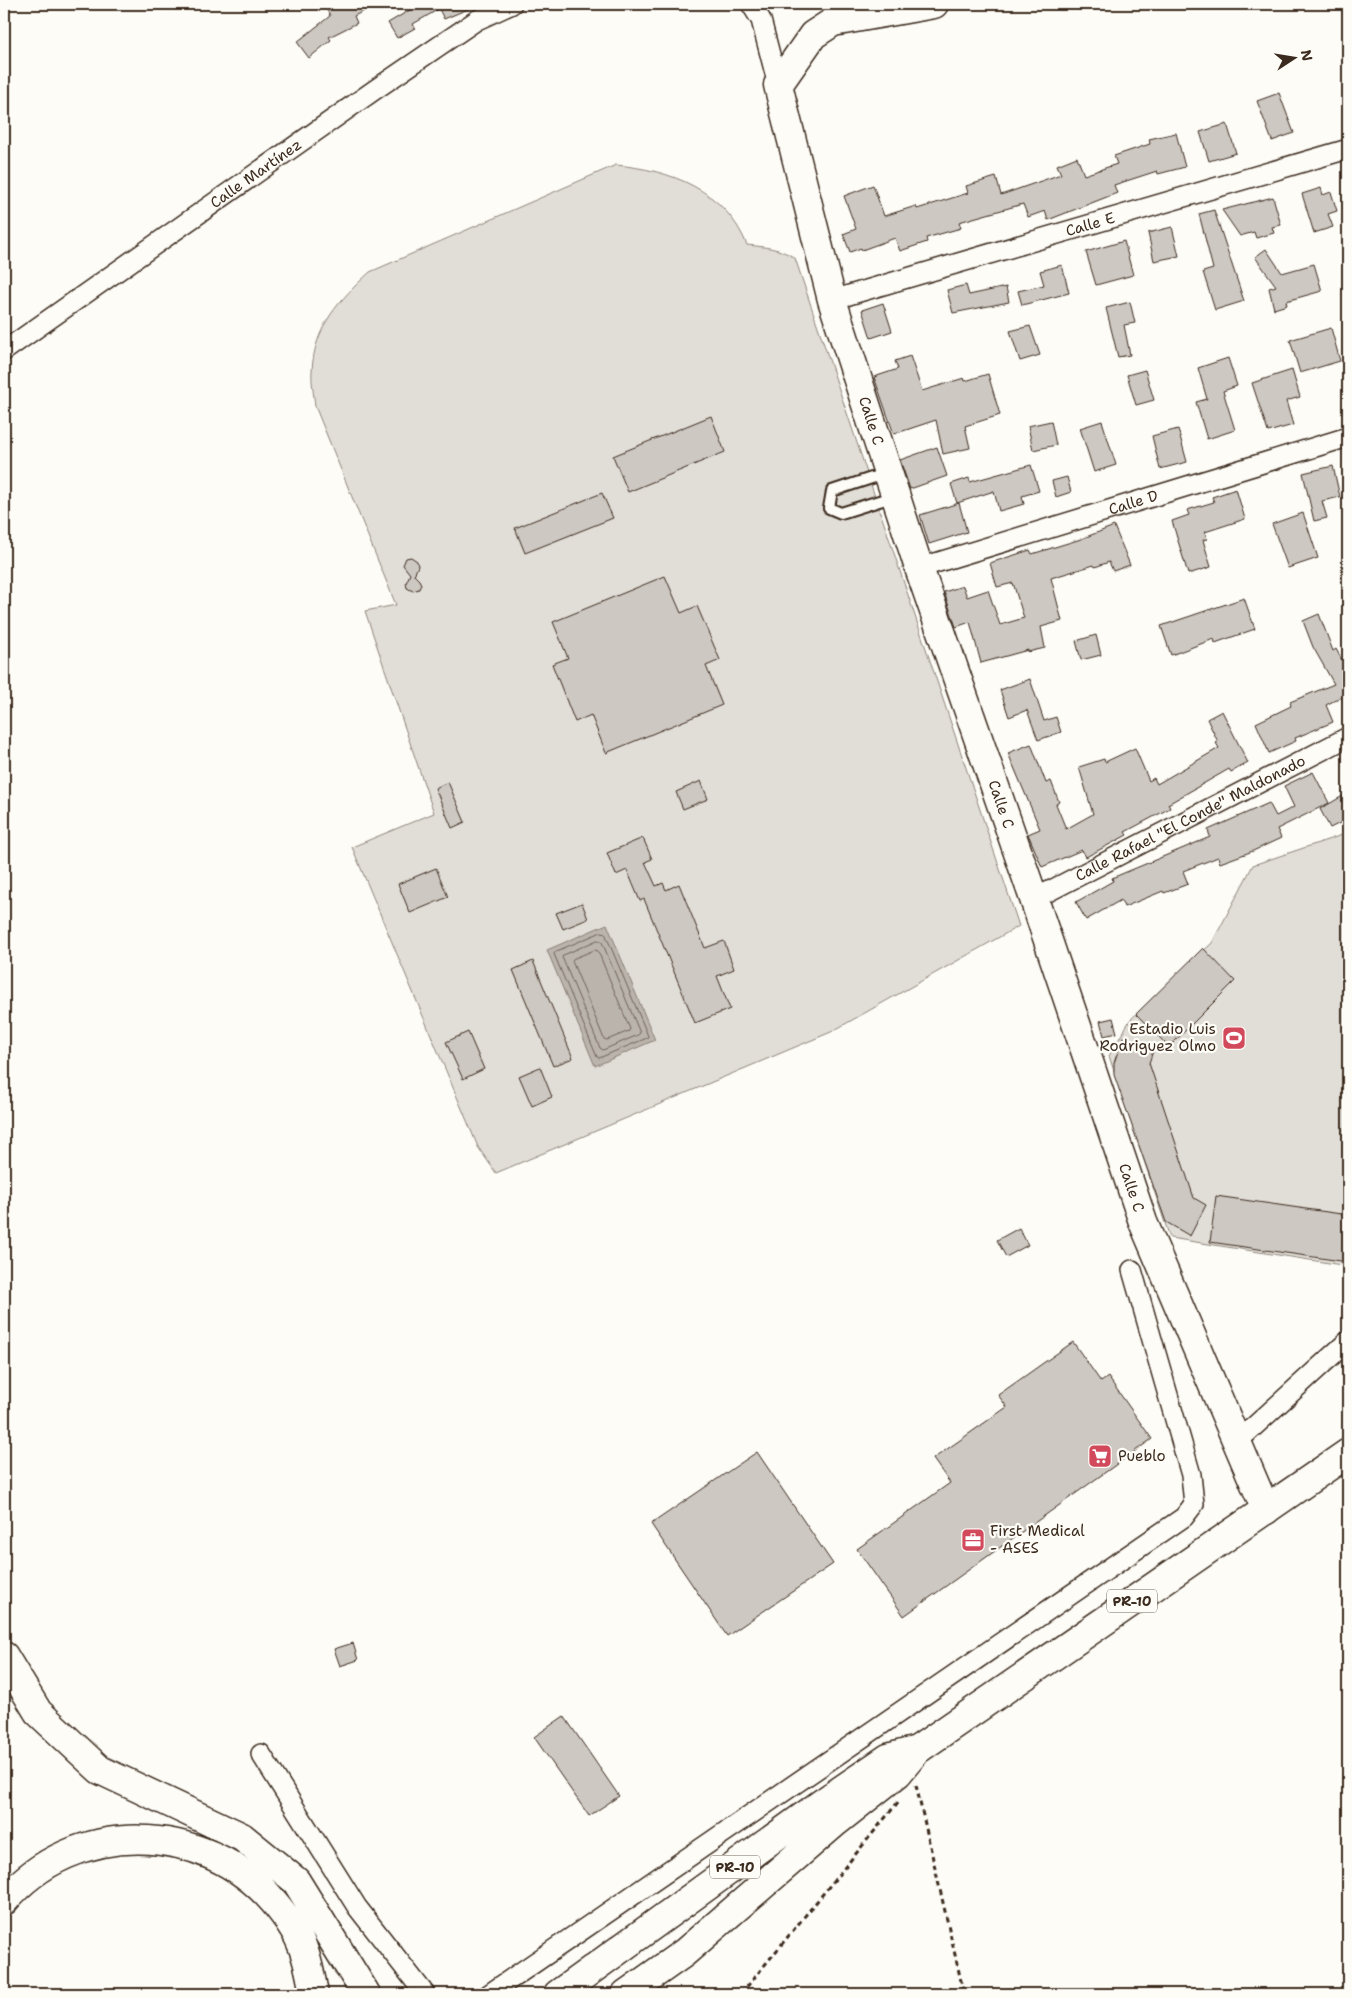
<svg xmlns="http://www.w3.org/2000/svg" width="1352" height="1998" font-family="'Shantell Sans',sans-serif">
  <style>
    .green { fill: #e1ded7; stroke: #8e847a }
    .water { fill: #bbb4ad; stroke: #887d74 }
    .lines { fill: none; stroke-linecap: round; stroke-linejoin: round }
    .shore { stroke: #6e6157; stroke-width: 1 }
    .building { fill: #cdc8c2; stroke: #3b2a1e }
    .lane-casing { stroke: #3b2a1e; stroke-width: 14 }
    .street-casing { stroke: #3b2a1e; stroke-width: 22 }
    .secondary-casing { stroke: #3b2a1e; stroke-width: 31 }
    .primary-casing { stroke: #3b2a1e; stroke-width: 31 }
    .highway-casing { stroke: #3b2a1e; stroke-width: 31 }
    .path { stroke: #3b2a1e; stroke-width: 3; stroke-dasharray: 5 4; stroke-linecap: butt }
    .lane { stroke: #fdfcf7; stroke-width: 10 }
    .street { stroke: #fdfcf7; stroke-width: 19 }
    .secondary { stroke: #fdfcf7; stroke-width: 28 }
    .primary { stroke: #fdfcf7; stroke-width: 28 }
    .highway { stroke: #fdfcf7; stroke-width: 28 }
    .labels { text-anchor: middle; dominant-baseline: central; stroke-width: 4.5; stroke-linejoin: round; paint-order: stroke }
    .shield { fill: #fdfcf7; stroke: #75695f; stroke-width: 1 }
    .shield-label { font-size: 14px; font-weight: bold; fill: #3b2a1e }
    .street-label { font-size: 15px; fill: #3b2a1e; stroke: #fdfcf7 }
    .poi-label { font-size: 15px; fill: #3b2a1e; stroke: #fdfcf7; text-anchor: start }
  </style>
  <rect width="100%" height="100%" fill="#fdfcf7"/>
  <filter id="ink" filterUnits="userSpaceOnUse"><feTurbulence type="fractalNoise" baseFrequency=".02" numOctaves="2"/><feDisplacementMap in="SourceGraphic" scale="10" xChannelSelector="R" yChannelSelector="G"/><feConvolveMatrix kernelMatrix="1 2 1 2 8 2 1 2 1" color-interpolation-filters="sRGB"/></filter>
  <g filter="url(#ink)">
    <path class="green" d="M616,165C671,170 725,190 747,245C765,247 780,248 795,258L1019,926L831,1032L496,1173L478,1147L352,847L434,813L365,611L396,605L315,406C314,395 311,382 312,371C314,327 339,300 370,272Z
      M1348,833V1266L1170,1238L1109,1056L1130,1020L1212,943L1253,865Z"/>
    <path class="water" d="M607,924L655,1040L595,1066L547,950Z"/>
    <g class="lines">
      <path class="shore" d="M602,932L605,933L648,1036L647,1038L599,1058L597,1057L554,954L555,952Z
        M598,940L602,942L640,1033L638,1035L603,1050L600,1048L562,957L564,955Z
        M595,950L598,951L630,1029L629,1031L607,1040L604,1039L572,961L573,959Z"/>
    </g>
    <path class="building" d="M324,4H378L354,16L357,23L329,37L331,40L309,58L297,42L330,16Z
      M420,4H480L444,19L439,9L413,24L415,28L397,38L388,23Z
      M1279,93L1294,133L1272,141L1257,101Z
      M1227,124L1236,153L1209,161L1200,132Z
      M1176,133L1185,167L1158,174L1157,171L1114,185L1117,193L1048,220L1045,211L1028,217L1023,204L959,222L961,228L926,238L927,242L900,251L895,238L862,250L861,248L850,252L843,234L856,229L844,196L873,185L884,216L916,206L917,209L968,193L966,186L996,177L1001,195L1061,174L1057,165L1077,157L1084,175L1117,164L1114,156L1150,144L1149,139Z
      M1321,188L1323,195L1331,192L1337,211L1328,214L1333,227L1314,233L1302,194Z
      M1273,197L1281,225L1272,227L1274,233L1256,238L1254,232L1240,236L1222,210Z
      M1214,210L1244,301L1215,310L1203,272L1213,269L1199,214Z
      M1172,227L1179,256L1154,261L1148,233Z
      M1124,241L1133,275L1096,285L1086,252Z
      M1266,249L1282,273L1314,264L1322,291L1286,301L1287,305L1274,309L1269,288L1276,286L1255,257Z
      M1062,265L1069,293L1022,305L1018,291L1044,285L1040,271Z
      M966,285L969,295L1006,287L1009,302L953,313L947,290Z
      M1130,302L1135,323L1124,325L1130,355L1118,357L1106,308Z
      M883,303L892,331L871,338L862,310Z
      M1030,326L1040,355L1020,361L1010,331Z
      M1331,328L1340,361L1300,373L1290,340Z
      M910,356L922,391L964,378L965,381L988,374L1000,415L965,426L970,448L943,454L936,420L894,434L874,377L898,369L895,361Z
      M1228,358L1237,386L1223,391L1235,430L1207,439L1196,402L1207,399L1198,368Z
      M1145,370L1154,400L1136,405L1127,375Z
      M1292,370L1300,397L1286,401L1293,425L1268,432L1252,383Z
      M711,416L725,452L628,492L613,456Z
      M1051,421L1056,445L1033,450L1028,426Z
      M1102,421L1116,465L1094,472L1080,428Z
      M1178,429L1187,462L1160,469L1152,436Z
      M937,447L947,476L910,489L900,460Z
      M1031,465L1039,491L1022,496L1024,504L999,511L994,491L957,503L951,484L969,478L970,482Z
      M1333,466L1340,497L1322,501L1327,518L1314,521L1303,473Z
      M1067,477L1071,492L1056,497L1052,481Z
      M1236,489L1245,519L1205,532L1207,539L1203,540L1211,567L1188,574L1172,521L1189,515L1187,510L1214,502L1212,497Z
      M602,493L613,518L525,553L515,528Z
      M959,503L967,532L929,544L920,515Z
      M1303,513L1318,558L1288,568L1272,524Z
      M1114,526L1130,565L1113,571L1109,562L1095,567L1094,565L1051,578L1062,621L1041,627L1045,648L1028,652V650L981,663L970,622L956,627L944,592L963,586L967,597L988,590L1000,625L1024,618L1013,583L997,587L990,563L1030,550L1032,554L1081,539Z
      M411,557L417,561L418,566L414,575L419,580L421,584L419,589L413,591L407,588L406,583L410,574L403,565L406,558Z
      M665,576L681,613L697,606L720,660L706,666L722,705L606,753L591,715L575,722L552,664L568,658L553,622Z
      M1244,598L1255,629L1215,643L1214,639L1171,655L1161,626Z
      M1319,614L1333,651L1336,649L1348,671V710L1341,697L1326,705L1333,722L1295,738L1296,741L1269,753L1256,723L1291,706L1290,702L1334,684L1313,647L1303,621Z
      M1096,635L1101,655L1081,660L1076,641Z
      M1030,679L1044,721L1056,717L1061,732L1038,740L1027,710L1009,717L1000,690Z
      M1222,711L1248,763L1231,772L1229,769L1168,804L1170,808L1125,832L1127,835L1086,857L1082,850L1042,867L1028,834L1040,829L1008,753L1031,744L1046,783L1051,781L1059,802L1056,804L1066,829L1093,814L1079,767L1104,759L1105,762L1135,748L1149,781L1154,778L1157,784L1219,748L1216,743L1218,742L1207,719Z
      M1313,772L1329,803L1277,829L1281,838L1253,851L1220,863L1218,857L1183,871L1188,884L1164,893L1163,891L1124,907L1121,900L1086,920L1076,902L1113,881L1112,878L1210,837L1208,830L1269,803L1276,816L1294,807L1284,786Z
      M701,781L708,799L683,809L676,792Z
      M448,782L465,822L452,828L435,788Z
      M1348,793V819L1330,828L1320,809Z
      M643,838L652,859L645,862L656,886L663,883L666,890L679,884L705,948L724,941L734,969L717,976L730,1009L695,1023L644,899L640,901L627,870L616,875L607,853Z
      M436,868L448,897L410,913L398,884Z
      M582,903L588,919L563,929L556,913Z
      M1203,948L1235,981L1169,1047L1136,1014Z
      M533,961L573,1058L553,1066L513,970Z
      M1113,1018L1117,1033L1104,1036L1100,1021Z
      M468,1032L484,1069L463,1079L446,1042Z
      M1123,1037L1154,1048L1149,1063L1194,1198L1206,1205L1190,1236L1166,1222L1114,1075V1063Z
      M540,1067L552,1097L532,1106L519,1076Z
      M1216,1196L1348,1215V1262L1210,1242Z
      M1019,1228L1028,1245L1006,1257L997,1240Z
      M1073,1342L1101,1382L1108,1377L1152,1439L904,1616L857,1549L950,1483L933,1459L1007,1407L998,1395Z
      M757,1452L833,1564L727,1636L651,1524Z
      M353,1643L358,1660L340,1666L334,1649Z
      M564,1716L619,1796L589,1816L534,1737Z"/>
    <g class="lines">
      <g class="lane-casing">
        <path id="lane" d="M887,473L832,491L829,508L841,513L895,496"/>
      </g>
      <g class="street-casing">
        <g id="street">
          <path d="M751,4L761,20L778,85"/>
          <path id="s1" d="M832,300L1348,149"/>
          <path id="s2" d="M4,351L373,91L477,20L512,4"/>
          <path id="s3" d="M919,568L1348,437"/>
          <path id="s4" d="M1034,899L1348,737"/>
          <path d="M1237,1442L1348,1341"/>
          <path d="M261,1754L357,1907L425,1994"/>
          <path d="M489,1994L1184,1517L1194,1504L1191,1475L1132,1270"/>
        </g>
      </g>
      <g class="secondary-casing">
        <g id="secondary">
          <path id="s5" d="M934,4L833,22L813,35L778,85L832,300L919,568L1034,899L1143,1222L1266,1510"/>
        </g>
      </g>
      <g class="primary-casing">
        <path id="primary" d="M558,1994L822,1803L888,1758L917,1750
          M626,1994L684,1953L836,1822L898,1773L917,1750L1348,1453"/>
      </g>
      <g class="highway-casing">
        <path id="highway" d="M4,1656L38,1712L100,1770L242,1837L296,1881L366,1994
          M4,1901C74,1818 204,1820 274,1902C284,1914 295,1928 301,1943C308,1959 311,1977 314,1994"/>
      </g>
      <path class="path" d="M916,1785L964,1994
        M741,1994L899,1801"/>
      <use href="#lane" class="lane"/>
      <use href="#street" class="street"/>
      <use href="#secondary" class="secondary"/>
      <use href="#primary" class="primary"/>
      <use href="#highway" class="highway"/>
    </g>
  </g>
  <defs>
    <g id="stadium-square" transform="scale(1.25)"><rect x="-9" y="-9" width="18" height="18" rx="4" fill="#d1495b" stroke="#fdfcf7"/><path d="M0-5a6.5 5 0 1 0 0 10a6.5 5 0 1 0 0-10ZM-3.5-1.8h7v3.6h-7Z" fill="#fff"/></g>
    <g id="supermarket-square" transform="scale(1.25)"><rect x="-9" y="-9" width="18" height="18" rx="4" fill="#d1495b" stroke="#fdfcf7"/><path d="M-6-5.5h2.5l.6 2H6L4.5 2H-2.5L-4.4-4H-6ZM-1.5 3.2a1.3 1.3 0 1 0 .1 0ZM3 3.2a1.3 1.3 0 1 0 .1 0Z" fill="#fff"/></g>
    <g id="office-square" transform="scale(1.25)"><rect x="-9" y="-9" width="18" height="18" rx="4" fill="#d1495b" stroke="#fdfcf7"/><path d="M-6-3h4V-5.5h4V-3h4V5H-6ZM-1-4.5V-3h2v-1.5ZM-6 0V1H6V0Z" fill="#fff"/></g>
  </defs>
  <g fill-rule="evenodd">
    <use href="#stadium-square" x="1234" y="1038"/>
    <use href="#supermarket-square" x="1100" y="1456"/>
    <use href="#office-square" x="973" y="1540"/>
  </g>
  <g class="labels">
    <g class="shield">
      <rect x="1107" y="1589.5" width="50" height="23" rx="4"/>
      <rect x="710" y="1855.5" width="50" height="23" rx="4"/>
    </g>
    <g class="shield-label">
      <text x="1132" y="1601">PR-10</text>
      <text x="735" y="1867">PR-10</text>
    </g>
    <g class="street-label">
      <text stroke="none"><textPath href="#s2" startOffset="308">Calle Martínez</textPath></text>
      <text stroke="none"><textPath href="#s1" startOffset="269">Calle E</textPath></text>
      <text stroke="none"><textPath href="#s5" startOffset="536">Calle C</textPath></text>
      <text stroke="none"><textPath href="#s3" startOffset="224">Calle D</textPath></text>
      <text stroke="none"><textPath href="#s5" startOffset="941">Calle C</textPath></text>
      <text stroke="none"><textPath href="#s4" startOffset="176">Calle Rafael "El Conde" Maldonado</textPath></text>
      <text stroke="none"><textPath href="#s5" startOffset="1346">Calle C</textPath></text>
    </g>
    <g class="poi-label">
      <text x="1216" y="1029" text-anchor="end">Estadio Luis<tspan x="1216" dy="17">Rodriguez Olmo</tspan></text>
      <text x="1118" y="1456">Pueblo</text>
      <text x="990" y="1531">First Medical<tspan x="990" dy="17">- ASES</tspan></text>
    </g>
  </g>
  <rect width="1352" height="1998" fill="none" stroke="#fdfcf7" stroke-width="20"/>
  <rect x="10" y="10" width="1332" height="1978" fill="none" stroke="#3b2a1e" stroke-width="2" filter="url(#ink)"/>
  <g transform="translate(1294 58) rotate(78)" stroke="#fdfcf7" stroke-width="4" paint-order="stroke">
  <path d="M0-4L9 19L0 12L-9 19Z" fill="#3b2a1e"/>
  <text y="-8" font-size="14" font-weight="bold" text-anchor="middle" fill="#3b2a1e">N</text>
  </g>
</svg>
